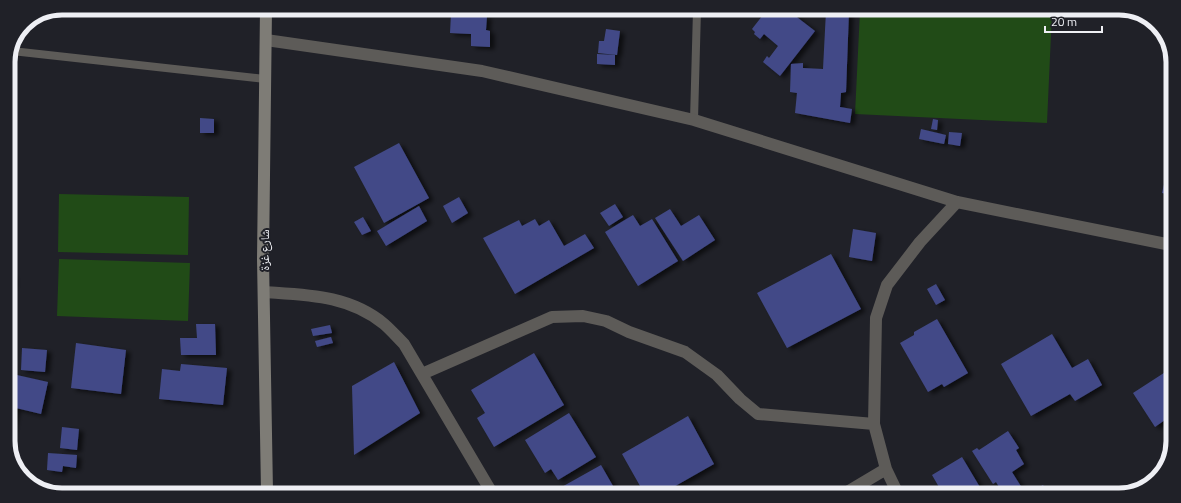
<svg xmlns="http://www.w3.org/2000/svg" width="1181" height="503" font-family="'Titillium Web','Noto Naskh Arabic',sans-serif">
  <style>
    .green { fill: #214b17 }
    .building { fill: #424a87; filter: url(#shadow) }
    .lines { fill: none; stroke-linecap: round; stroke-linejoin: round }
    .lane { stroke: #5d5b58; stroke-width: 8 }
    .street { stroke: #5d5b58; stroke-width: 12 }
    .secondary { stroke: #7e7c76; stroke-width: 12 }
    .labels { text-anchor: middle; dominant-baseline: central; stroke-width: 4; stroke-linejoin: round; paint-order: stroke }
    .street-label { font-size: 12px; fill: #eeeff4; stroke: #202128 }
    .rim { fill: none; stroke: #eeeff4; stroke-width: 5 }
  </style>
  <defs>
    <filter id="shadow"><feDropShadow dx="4.5" dy="2.5" stdDeviation="2" flood-color="#0009"/></filter>
  </defs>
  <rect width="100%" height="100%" fill="#202128"/>
  <path class="green" d="M860,11L1052,12L1047,123L855,114Z
    M59,194L189,197L188,255L58,252Z
    M59,259L190,263L188,321L57,316Z"/>
  <path class="building" d="M766,11H789L815,31L780,76L763,62L767,56L769,58L778,46L764,34L760,39L754,34L755,32L752,29Z
    M826,11H849L846,92L841,93L840,107L852,109L850,123L795,113L797,93L790,92L791,64L803,63V68L823,69Z
    M451,14L487,16L486,30L490,31V47L471,46V34L450,33Z
    M606,29L620,31L617,55L598,53L599,41H604Z
    M597,54L615,55V65L597,64Z
    M200,118L214,119V133H200Z
    M933,119L938,120L937,130L931,129Z
    M921,129L946,135L944,144L919,139Z
    M949,132L962,133L960,146L948,144Z
    M399,143L429,198L384,223L354,167Z
    M1165,180L1172,182V195L1162,193Z
    M459,197L468,213L452,223L443,206Z
    M615,204L623,217L609,226L600,213Z
    M419,206L427,221L386,246L377,231Z
    M670,209L681,226L699,215L715,240L683,261L655,218Z
    M633,215L640,226L652,219L678,261L638,286L605,232Z
    M363,217L371,231L362,235L354,222Z
    M535,219L539,226L549,220L564,246L585,234L594,248L515,294L483,238L519,220L522,226Z
    M853,229L876,233L872,261L849,257Z
    M831,254L861,309L787,348L757,293Z
    M8,275H12V286H8Z
    M936,284L945,300L936,305L927,289Z
    M937,319L968,373L944,387L942,384L928,392L900,343L914,335V332Z
    M196,324H215L216,355H181L180,338H197Z
    M330,325L332,333L313,336L311,329Z
    M1052,334L1072,368L1088,359L1102,385L1075,401L1070,394L1031,416L1001,364Z
    M331,337L333,343L317,347L315,341Z
    M76,343L126,350L121,394L71,388Z
    M22,348L47,350L45,372L21,370Z
    M534,353L564,405L494,447L477,418L485,413L471,390Z
    M394,362L420,413L354,455L352,386Z
    M181,364L227,368L223,405L159,399L162,369L180,371Z
    M1170,369L1169,417L1155,427L1133,393Z
    M8,373L48,382L41,414L16,408L10,434L8,433Z
    M569,413L596,457L558,480L551,469L545,473L525,440Z
    M688,416L714,464L663,493H644L622,454Z
    M62,427L79,429L77,450L60,448Z
    M1008,431L1019,448L1016,450L1024,464L1012,472L1022,488L1011,495H1004L996,482L993,484L972,451L977,448L979,450Z
    M48,453L77,455L76,468L63,466L62,472L47,470Z
    M962,457L984,494H943L932,475Z
    M601,465L617,493H551Z
    M1043,485L1049,495H1026Z"/>
  <g class="lines">
    <path class="lane" d="M12,51L265,79
      M694,120L697,10"/>
    <path class="street" d="M266,40L482,71L694,120L957,202L1171,245
      M264,292C307,295 349,295 384,324C391,330 397,337 404,344L492,493
      M422,374L552,317L583,316L606,321L629,332L685,352L717,375L740,399L758,414L874,424
      M844,494L886,469
      M898,494L886,469L874,424L876,318L887,285L920,242L957,202"/>
    <path class="secondary" d="M266,9L263,259L267,492"/>
  </g>
  <g class="labels">
    <g class="street-label">
      <text transform="translate(264 250) rotate(-90)">شارع غزة</text>
    </g>
  </g>
  <path d="M0 0H1181V503H0ZM62 15H1119A47 47 0 0 1 1166 62V441A47 47 0 0 1 1119 488H62A47 47 0 0 1 15 441V62A47 47 0 0 1 62 15Z" fill="#202128" fill-rule="evenodd"/>
  <path class="rim" d="M62 15H1119A47 47 0 0 1 1166 62V441A47 47 0 0 1 1119 488H62A47 47 0 0 1 15 441V62A47 47 0 0 1 62 15Z"/>
  <path d="M1045 26v6h57v-6" fill="none" stroke="#eeeff4" stroke-width="2"/>
  <text x="1051" y="26" font-size="12" fill="#eeeff4" stroke="#202128" stroke-width="3" paint-order="stroke">20 m</text>
</svg>
